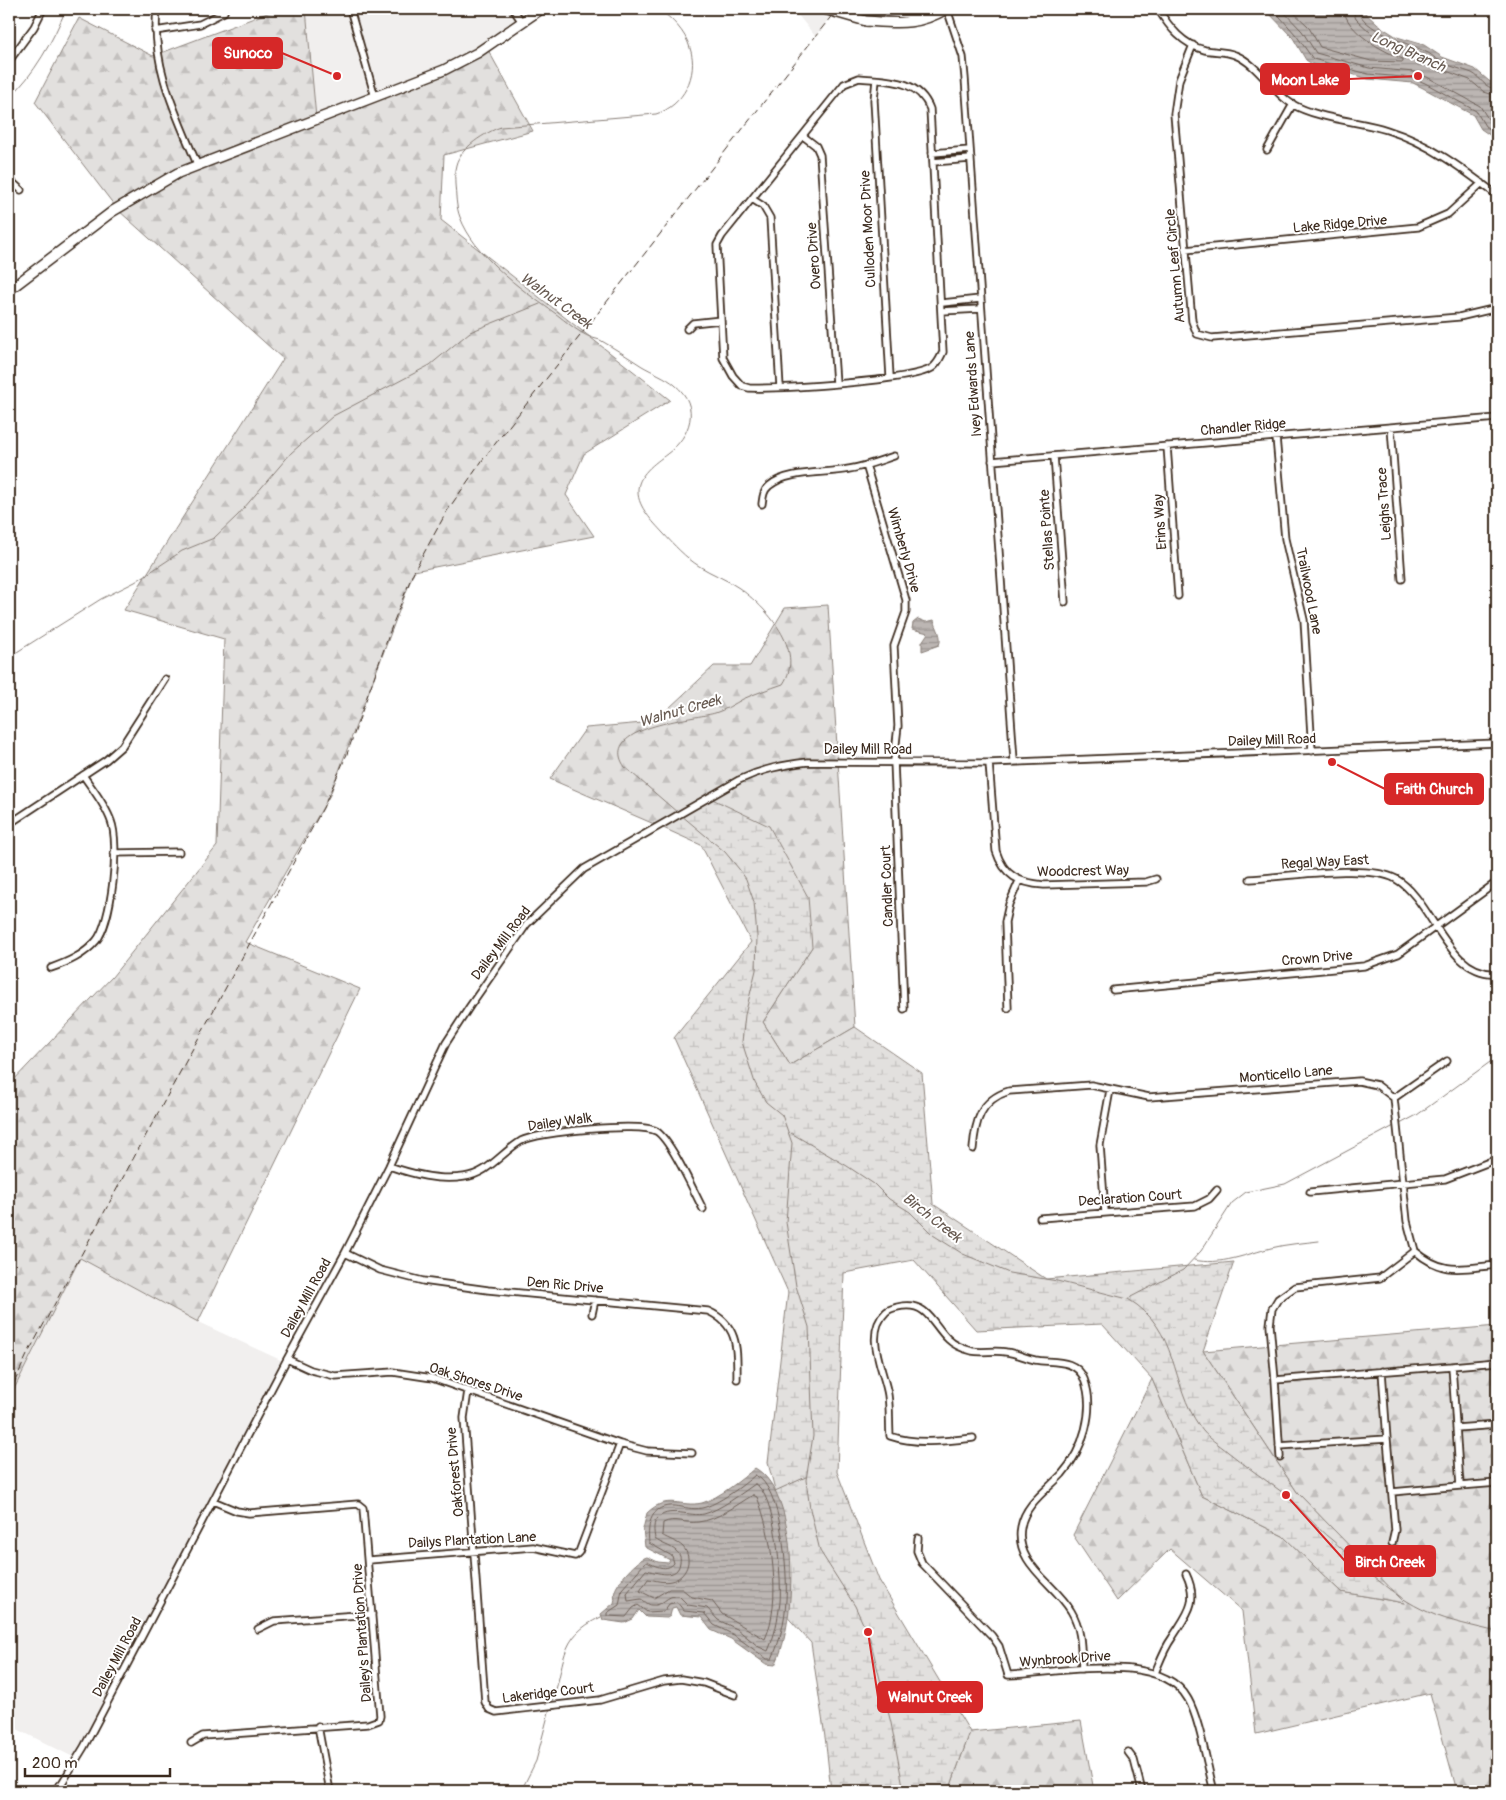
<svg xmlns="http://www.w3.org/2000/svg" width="1506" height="1800" font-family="Pangolin,sans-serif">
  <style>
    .built { fill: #f1efee }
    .forest { fill: url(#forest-firs); stroke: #8e857e }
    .wetland { fill: url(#wetland-marsh); stroke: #8e857e }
    .water { fill: url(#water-rules); stroke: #887e77 }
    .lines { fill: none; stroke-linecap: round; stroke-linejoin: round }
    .shore { stroke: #6f625a; stroke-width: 1 }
    .stream { stroke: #887e77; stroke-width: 1 }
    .street-casing { stroke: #3b2a1e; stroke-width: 9 }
    .secondary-casing { stroke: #3b2a1e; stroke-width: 12 }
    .primary-casing { stroke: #3b2a1e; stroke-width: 12 }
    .street { stroke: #fff; stroke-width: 5.5 }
    .secondary { stroke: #fff; stroke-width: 9 }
    .primary { stroke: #fff; stroke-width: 9 }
    .rail { stroke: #3b2a1e; stroke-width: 1; stroke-dasharray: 8 4; stroke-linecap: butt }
    .secondary-bridge-casing { stroke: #3b2a1e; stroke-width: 12; stroke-linecap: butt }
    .secondary-bridge { stroke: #fff; stroke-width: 9 }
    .labels { text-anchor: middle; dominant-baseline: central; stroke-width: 4; stroke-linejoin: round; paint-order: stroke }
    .street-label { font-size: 14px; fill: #3b2a1e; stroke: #fff }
    .water-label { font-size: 15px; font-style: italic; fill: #685b52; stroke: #fff }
    .leader { fill: none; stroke: #d62828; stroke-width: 2 }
    .callout-dot { fill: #d62828; stroke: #fff; stroke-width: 2 }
    .callout { fill: #d62828; stroke: #d62828; stroke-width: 2 }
    .callout-label { font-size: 15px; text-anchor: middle; font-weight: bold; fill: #fff }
  </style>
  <defs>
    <pattern id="forest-firs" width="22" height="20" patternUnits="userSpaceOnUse" patternTransform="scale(1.25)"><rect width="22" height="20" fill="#e2e0de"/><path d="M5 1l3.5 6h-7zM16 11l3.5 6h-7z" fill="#c3c0be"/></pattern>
    <pattern id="wetland-marsh" width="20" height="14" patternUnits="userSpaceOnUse" patternTransform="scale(1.25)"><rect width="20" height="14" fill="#e2e0de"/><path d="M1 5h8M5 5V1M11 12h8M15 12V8" fill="none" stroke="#c3c0be"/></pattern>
    <pattern id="water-rules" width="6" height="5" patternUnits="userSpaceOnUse" patternTransform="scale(1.25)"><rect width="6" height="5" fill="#bcb6b3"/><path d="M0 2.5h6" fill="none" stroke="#9a9491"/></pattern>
  </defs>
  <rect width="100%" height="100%" fill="#fff"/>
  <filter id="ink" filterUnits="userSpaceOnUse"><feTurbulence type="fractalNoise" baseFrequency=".02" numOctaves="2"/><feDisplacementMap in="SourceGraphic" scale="10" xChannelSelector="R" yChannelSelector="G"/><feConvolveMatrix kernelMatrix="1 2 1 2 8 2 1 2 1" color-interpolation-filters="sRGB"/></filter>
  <g filter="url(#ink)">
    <path class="built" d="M306,9H545L464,63L316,121Z
      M793,9H837L815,36Z
      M80,1258L198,1322L285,1362L233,1454L79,1760L9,1725V1399Z"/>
    <path class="forest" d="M278,9H306L316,118L487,48L533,131L444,155L441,220L670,400L584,454L566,495L594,536L414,571L330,795L245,942L360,989L198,1322L80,1258L9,1399V1085L112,977L217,846L224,639L124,610L283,359L118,210L35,102L79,18L153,56Z
      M828,605L855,1027L790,1065L763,1022L812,947L769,826L661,827L550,779L586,728L654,722L714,666H750L785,608Z
      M1497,1326V1791H1457L1430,1693L1256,1734L1242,1611L1170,1549L1117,1601L1073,1535L1152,1379L1202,1496L1283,1536L1341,1592L1404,1603L1297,1492L1203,1351Z
      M1081,1721L1094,1791H949L970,1732Z"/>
    <path class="wetland" d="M708,797L769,826L808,897L812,947L763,1022L790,1065L855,1027L922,1073L933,1204L1046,1279L1234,1262L1203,1351L1297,1492L1405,1603L1341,1592L1283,1536L1202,1496L1152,1379L1102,1324L976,1330L914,1260L844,1273L837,1472L879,1580L970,1732L949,1791H831L826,1744L811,1643L782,1611V1516L768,1463L788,1292L674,1038L751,942L701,845L661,827Z"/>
    <path class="water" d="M1265,9H1361L1378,25L1397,37L1424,45L1442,57L1475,69L1489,81L1497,85V140L1481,129L1473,115L1423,88L1413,83L1368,79L1339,70L1312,64L1306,60L1293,38Z
      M918,619L926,622L934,620C936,627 943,637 939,645L922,651V642L928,633L912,629L913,623Z
      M755,1468C801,1494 797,1623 775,1665L766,1664L731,1639L711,1630L701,1617L680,1615L676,1607L672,1608L670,1616L667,1618L646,1617L639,1610L633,1619L624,1623L603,1620L601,1614L614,1603C616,1598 613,1596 615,1591C617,1582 638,1559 647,1557L658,1562L668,1563L670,1560L645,1547L643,1529L647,1513C668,1493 680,1508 702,1503C719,1498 742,1479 755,1468Z"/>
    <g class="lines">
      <path class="shore" d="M1273,9L1296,35L1313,59L1368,74L1413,78L1425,83L1476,111L1485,126L1497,134
        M1281,9L1302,31L1316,53L1369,68L1414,72L1427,77L1480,106L1490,122L1497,127
        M1290,9L1308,26L1320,47L1371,61L1403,62V59C1384,52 1345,31 1344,9
        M1352,9L1356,19L1372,34L1391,46L1420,56L1436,67L1470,80L1484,92L1497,96
        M1358,9C1361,30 1408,43 1424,51C1430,53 1434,58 1440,61C1450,67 1462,69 1472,73C1482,78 1483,88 1497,89
        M755,1475C782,1485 788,1575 786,1600C785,1621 780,1641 772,1659H767L734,1635L714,1625L704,1613L684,1611L677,1602L669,1604L664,1611L647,1612L638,1605L633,1608L626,1617L607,1616V1613L619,1605L622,1589L644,1564L647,1562C655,1566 667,1572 674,1563L672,1556L649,1543C647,1524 651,1504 675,1506C685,1507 692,1510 702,1508C717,1505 744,1485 755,1475Z
        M755,1484C776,1492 782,1581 780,1602C778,1619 775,1635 768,1651L759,1647L737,1629L718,1620L707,1608L688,1605L679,1596C666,1594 663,1607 652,1605C648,1605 645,1601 641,1599L628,1601L627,1593L646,1570C656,1572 678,1581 680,1562C681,1558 680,1554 676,1551C671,1546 661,1544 655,1539C654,1532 652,1522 659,1517C671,1507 690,1517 704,1514C720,1510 742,1493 755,1484Z
        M753,1495L757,1497C772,1534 782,1602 765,1639L722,1614L712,1601L692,1597L682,1589H669L654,1598L640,1591L648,1579C655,1580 663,1583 671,1581C686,1578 694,1559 683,1547C677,1541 669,1540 662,1535L663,1523C675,1517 685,1524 698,1522C718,1520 736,1505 753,1495Z"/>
      <path class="stream" d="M659,9C672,19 685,31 690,48C699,75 683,106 656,114L501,127C486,132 460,148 456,165C454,171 455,178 455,184C456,195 456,207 460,217C474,255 520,289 552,311C568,322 580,336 600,340C614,348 628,357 642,366C652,372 666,377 675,385C701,406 691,436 667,454C655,463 637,475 638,492C638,507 653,522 663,533C673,544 686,558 699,566C712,574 726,579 739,588C766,607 806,650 783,684C769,689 756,693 743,699C734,704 725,710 715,713C695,719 596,726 625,767L678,813
        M9,98C34,75 53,41 66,9
        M9,657L101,599L135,582L182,551L214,538L238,515L291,453L333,416L430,365L470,332L540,304
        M681,815L725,852L739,869L746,879L754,902L757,936L756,970L745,1015L742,1042L755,1083L766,1102L782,1115L792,1143L786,1222L796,1286L809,1327L813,1436L806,1480L810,1509L820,1551L855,1606L870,1639L891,1723L904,1791
        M1398,1125L1417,1115L1497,1057
        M791,1133L847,1166L874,1184L889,1199L910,1212L933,1235L963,1254L1009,1273L1057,1281L1128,1299C1180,1330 1169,1383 1200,1427C1207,1438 1219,1444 1228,1452C1247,1467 1267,1481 1286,1495C1302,1509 1315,1527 1332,1540C1362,1566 1391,1596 1428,1612C1450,1622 1474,1626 1497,1632
        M1194,1260C1220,1266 1247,1254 1271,1248C1287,1244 1303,1243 1319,1241
        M1129,1298L1183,1270L1201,1251L1232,1203L1246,1192L1285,1184L1394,1126
        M775,1491L806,1477
        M551,1704C567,1665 556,1637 601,1617
        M521,1791L536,1761L550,1708"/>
      <g class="street-casing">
        <path id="street" d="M157,9C151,65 176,114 197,164
          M350,9L375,97
          M513,9L522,22
          M947,9L963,57L965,78L1014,760
          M1158,9C1169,27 1183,45 1205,50C1215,52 1226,51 1235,55C1258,64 1271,91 1292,104C1318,119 1359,121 1387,130C1429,143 1463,169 1497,195
          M155,31L200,24L224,12
          M1193,45L1179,80L1174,114L1192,321L1197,334L1212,338L1459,317L1497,308
          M9,61L34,27L43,9
          M859,78C887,81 918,78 930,109L943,352C940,358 938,364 932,368C912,381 779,389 749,388L742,386L733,376L723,358L717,245L722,236L844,84Z
          M876,80L874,100L890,377
          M803,136L816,146L820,155L836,383
          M1267,150L1293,104
          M932,153L970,150
          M933,162L971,159
          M9,179L21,190
          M752,199L763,206L770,218L780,387
          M1185,250L1418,227L1448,214L1482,183
          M942,303L980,299
          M942,311L980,309
          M687,329L693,323L721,320
          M1391,427L1402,579
          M1276,437L1285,539L1304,620L1312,751
          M1167,446L1178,596
          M1054,456L1065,602
          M992,461L1497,418
          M866,465L906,600V612L894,646L898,726L894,761L904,1009
          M762,504C763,497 763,491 769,486C787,470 826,474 849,469C864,467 879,461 894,456
          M989,763L996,851C1004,876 1019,883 1044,885L1146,882L1156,879
          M9,824L106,760L122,746L165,679
          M114,853L179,852
          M1250,879C1284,877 1368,863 1396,879C1433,900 1447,977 1497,973
          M51,968C68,962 84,955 96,941C112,923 120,843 111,821C105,804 93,790 83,775
          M1113,990L1364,966L1398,954L1497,882
          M1008,1008L1005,922L1009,904L1019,881
          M1394,1098L1447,1061
          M973,1149C975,1122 980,1100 1009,1091L1091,1085L1149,1097L1359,1081L1377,1085L1394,1098L1407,1221L1415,1251C1444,1276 1462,1268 1497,1265
          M389,1166C412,1174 438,1181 464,1177C488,1174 501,1153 521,1141C537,1132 640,1122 656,1131C671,1140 694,1192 703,1209
          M1310,1192L1445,1179L1497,1159
          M1105,1212L1100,1145L1110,1090
          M1040,1218L1195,1206L1209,1199L1217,1190
          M345,1253L380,1270L423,1281L488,1290L708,1311C739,1325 737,1349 737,1379
          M592,1314L595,1300
          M287,1359L311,1370L335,1376L393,1372L432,1378L620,1444L647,1451L692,1453
          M1497,1362L1452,1366L1460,1486L1497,1483
          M1275,1380L1270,1325L1272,1309L1278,1299L1295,1287L1380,1278L1415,1251
          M468,1391L464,1418L485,1702L489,1709L496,1712L600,1700L664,1681L681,1679L704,1683L735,1695
          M1456,1428L1497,1425
          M973,1438C946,1441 916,1445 890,1436C889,1422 890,1409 888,1395C884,1370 863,1334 886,1312C890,1308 897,1307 903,1306C928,1303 933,1325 948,1339C954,1345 964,1349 972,1351C982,1353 995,1350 1006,1352C1016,1353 1025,1358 1035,1360C1052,1363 1076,1358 1084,1379C1096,1410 1083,1450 1062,1474C1047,1490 1025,1504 1021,1527C1014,1564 1055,1583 1071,1611C1082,1629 1081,1649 1082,1669
          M1387,1439L1395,1530L1392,1543
          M1279,1446L1387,1439L1382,1371
          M1280,1457L1275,1380L1452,1366
          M1392,1492L1460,1486
          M918,1538L917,1551L922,1563L992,1636L999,1646L1008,1675C1055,1674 1161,1649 1188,1699C1200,1720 1207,1766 1214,1791
          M369,1560L533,1547L575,1556L579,1552L620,1444
          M258,1629L274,1621L372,1614
          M1155,1673C1160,1661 1164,1649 1172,1638C1186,1615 1200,1603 1186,1574
          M318,1726L330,1791
          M191,1743L203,1736L368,1724L379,1720L380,1716L363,1508L358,1504L249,1513L237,1511L213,1501
          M1128,1752L1134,1760L1142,1791
          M53,1791L62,1783L84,1747L287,1359L345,1253L389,1166L446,1043L470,1006L527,924L584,869L739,780C763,769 782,765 808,762L989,763L1497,743"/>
      </g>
      <g class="secondary-casing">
        <path id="secondary" d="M854,9L908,13L938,9
          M866,21C898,23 917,26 946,9"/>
      </g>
      <g class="primary-casing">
        <path id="primary" d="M9,290L113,211L178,173L444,70L477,53L541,9"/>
      </g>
      <use href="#street" class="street"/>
      <use href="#secondary" class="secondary"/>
      <use href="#primary" class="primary"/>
      <path class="rail" d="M9,1394L27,1355L323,808L347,754L392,626L413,573L447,511L484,458L837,9"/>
      <g class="secondary-bridge-casing">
        <path id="secondary-bridge" d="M824,9L866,21"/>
      </g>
      <use href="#secondary-bridge" class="secondary-bridge"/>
    </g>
  </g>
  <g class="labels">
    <g class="street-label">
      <text transform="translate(1340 224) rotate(-5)">Lake Ridge Drive</text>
      <text transform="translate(868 229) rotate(-93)">Culloden Moor Drive</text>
      <text transform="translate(814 256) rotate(-94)">Overo Drive</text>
      <text transform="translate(1175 266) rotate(-95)">Autumn Leaf Circle</text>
      <text transform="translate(973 384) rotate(-94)">Ivey Edwards Lane</text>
      <text transform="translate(1243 427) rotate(-5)">Chandler Ridge</text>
      <text transform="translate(1384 504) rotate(-94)">Leighs Trace</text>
      <text transform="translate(1160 522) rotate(-94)">Erins Way</text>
      <text transform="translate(1047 530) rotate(-94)">Stellas Pointe</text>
      <text transform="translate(904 550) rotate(74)">Wimberly Drive</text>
      <text transform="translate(1309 591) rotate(79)">Trailwood Lane</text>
      <text transform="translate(1272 740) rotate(-2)">Dailey Mill Road</text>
      <text x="868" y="749">Dailey Mill Road</text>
      <text transform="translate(1325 862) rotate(-3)">Regal Way East</text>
      <text transform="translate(1083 871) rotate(-1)">Woodcrest Way</text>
      <text transform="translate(887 886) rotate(-92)">Candler Court</text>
      <text transform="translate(501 943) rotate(-53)">Dailey Mill Road</text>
      <text transform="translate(1317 958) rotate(-5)">Crown Drive</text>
      <text transform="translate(1286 1074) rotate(-5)">Monticello Lane</text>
      <text transform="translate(560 1122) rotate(-8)">Dailey Walk</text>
      <text transform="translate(1130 1198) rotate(-4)">Declaration Court</text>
      <text transform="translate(565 1285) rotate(5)">Den Ric Drive</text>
      <text transform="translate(306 1298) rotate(-61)">Dailey Mill Road</text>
      <text transform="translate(476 1382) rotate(18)">Oak Shores Drive</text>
      <text transform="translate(455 1472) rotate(-95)">Oakforest Drive</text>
      <text transform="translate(472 1540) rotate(-3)">Dailys Plantation Lane</text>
      <text transform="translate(362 1633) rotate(-94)">Dailey's Plantation Drive</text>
      <text transform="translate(117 1657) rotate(-62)">Dailey Mill Road</text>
      <text transform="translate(1065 1659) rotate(-4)">Wynbrook Drive</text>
      <text transform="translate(548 1693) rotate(-7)">Lakeridge Court</text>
    </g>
    <g class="water-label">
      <text transform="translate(1408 52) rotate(24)">Long Branch</text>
      <text transform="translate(556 301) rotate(36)">Walnut Creek</text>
      <text transform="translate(680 711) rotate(-16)">Walnut Creek</text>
      <text transform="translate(932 1218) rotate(38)">Birch Creek</text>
    </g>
  </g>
  <path class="leader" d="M337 76L282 53M1418 76L1349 79M1332 762L1385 789M1286 1495L1345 1561M868 1632L878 1697"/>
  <g class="callout-dot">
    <circle cx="337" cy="76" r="5"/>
    <circle cx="1418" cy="76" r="5"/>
    <circle cx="1332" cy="762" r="5"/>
    <circle cx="1286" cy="1495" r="5"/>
    <circle cx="868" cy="1632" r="5"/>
  </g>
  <g class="callout">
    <rect x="213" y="38" width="69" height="30" rx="5"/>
    <rect x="1261" y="64" width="88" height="30" rx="5"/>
    <rect x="1385" y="774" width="98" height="30" rx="5"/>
    <rect x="1345" y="1546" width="90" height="30" rx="5"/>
    <rect x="878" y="1682" width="104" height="30" rx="5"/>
  </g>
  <g class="callout-label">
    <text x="248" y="58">Sunoco</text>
    <text x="1305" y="85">Moon Lake</text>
    <text x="1434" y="794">Faith Church</text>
    <text x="1390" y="1567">Birch Creek</text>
    <text x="930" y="1702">Walnut Creek</text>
  </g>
  <rect width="1506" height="1800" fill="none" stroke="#fff" stroke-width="30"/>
  <rect x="15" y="15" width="1476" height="1770" fill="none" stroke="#3b2a1e" stroke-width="2" filter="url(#ink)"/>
  <path d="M25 1768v8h145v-8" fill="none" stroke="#3b2a1e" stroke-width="2.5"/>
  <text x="32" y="1768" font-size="15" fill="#3b2a1e" stroke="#ffffff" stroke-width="4" paint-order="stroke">200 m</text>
</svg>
